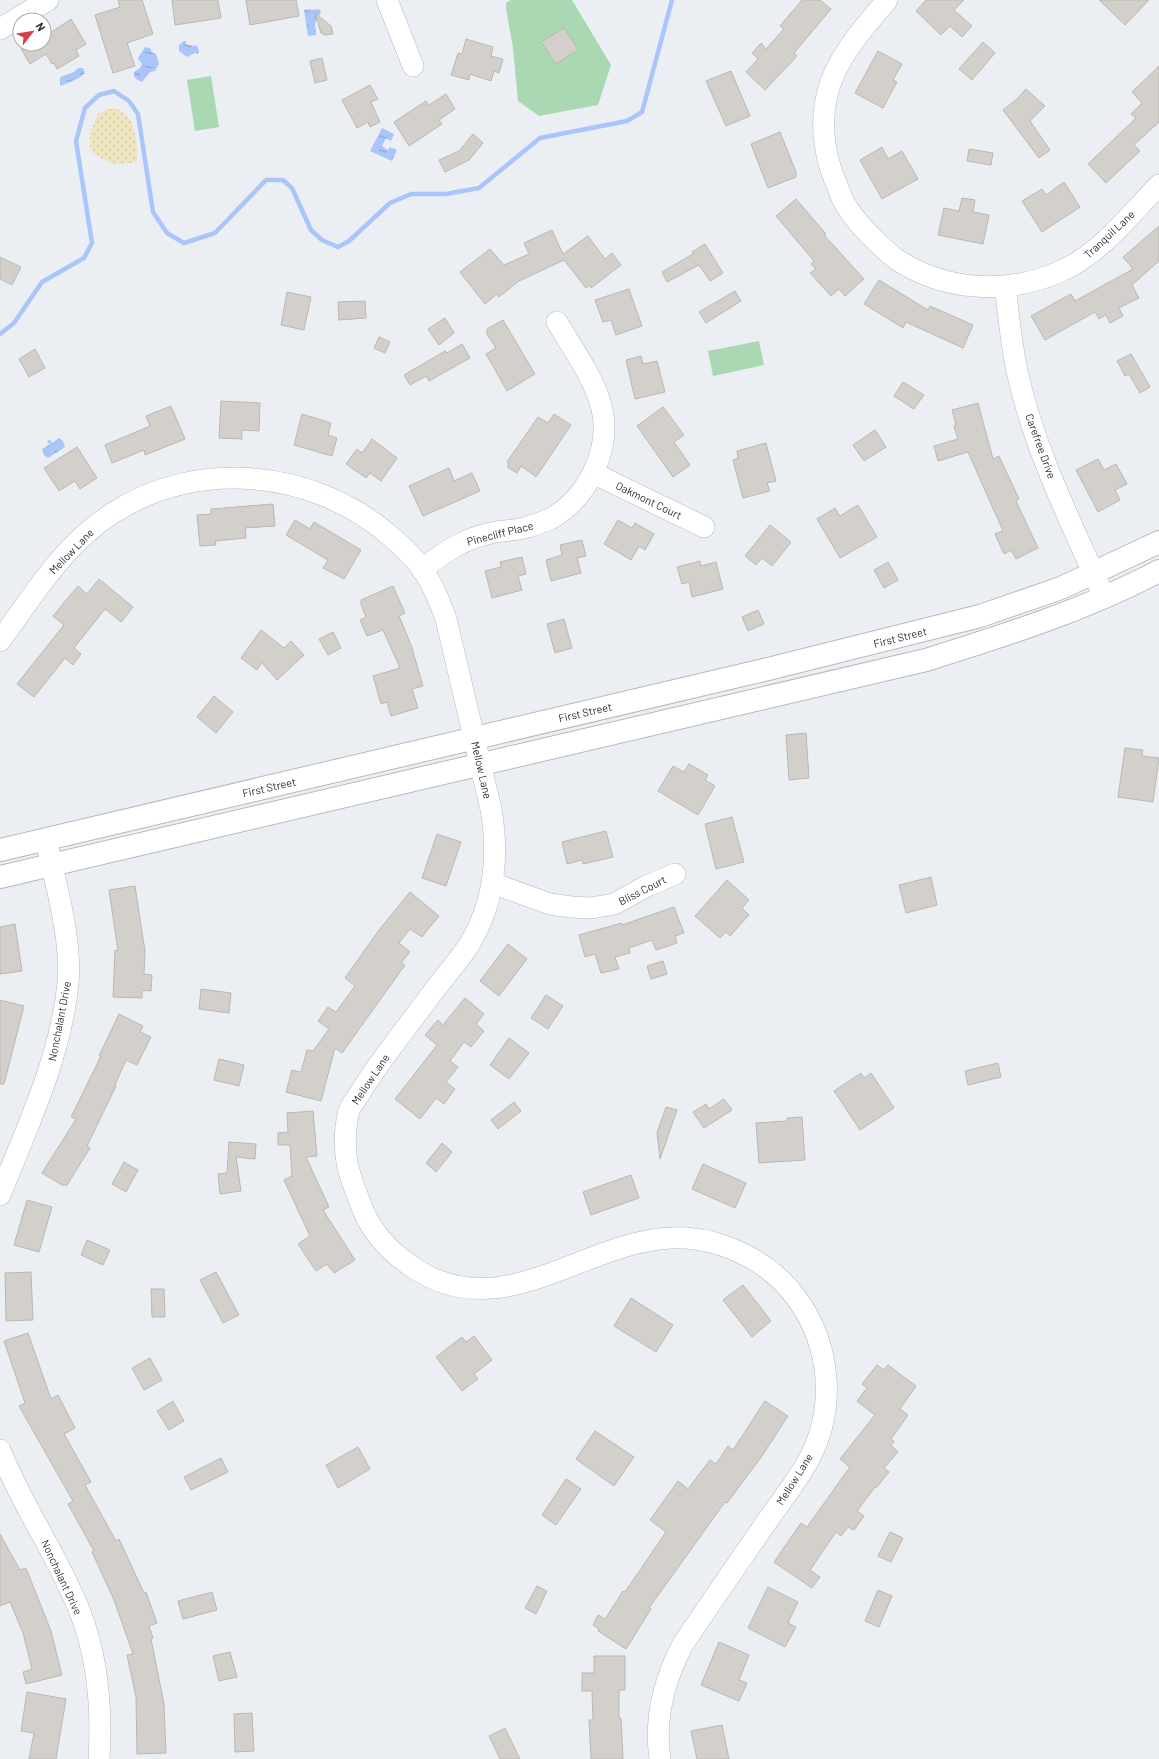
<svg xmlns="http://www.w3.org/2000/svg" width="1159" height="1759" font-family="Barlow,sans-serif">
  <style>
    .grass { fill: #a9d8b2 }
    .sand { fill: url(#sand-dots) }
    .water { fill: url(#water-ripples) }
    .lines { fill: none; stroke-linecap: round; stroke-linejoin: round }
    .stream { stroke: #a9c5f9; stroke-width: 4.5 }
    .building { fill: #d3cfca; stroke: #bbb7b2 }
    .minor-casing { stroke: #b5b9be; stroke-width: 22 }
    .major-casing { stroke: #b5b9be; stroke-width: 24 }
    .minor { stroke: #fff; stroke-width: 21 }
    .major { stroke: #fff; stroke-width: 22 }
    .labels { text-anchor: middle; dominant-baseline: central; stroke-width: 4; stroke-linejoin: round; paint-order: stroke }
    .street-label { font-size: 11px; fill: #2e2f31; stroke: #fff }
  </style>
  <defs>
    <pattern id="sand-dots" width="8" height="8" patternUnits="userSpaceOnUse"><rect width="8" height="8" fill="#efe5c0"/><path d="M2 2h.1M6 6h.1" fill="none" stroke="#cdc5a5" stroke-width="1.8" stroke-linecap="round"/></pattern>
    <pattern id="water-ripples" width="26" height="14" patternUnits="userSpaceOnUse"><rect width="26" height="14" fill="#a9c5f9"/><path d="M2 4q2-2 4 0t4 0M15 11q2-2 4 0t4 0" fill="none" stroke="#8aa0ca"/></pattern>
  </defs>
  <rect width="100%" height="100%" fill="#ebeff4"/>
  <path class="grass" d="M511,0H572L611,65L598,105L539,116L518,101L513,48L506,8V3Z
    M211,76L219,127L195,131L187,80Z
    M759,341L764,365L713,376L708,351Z"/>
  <path class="sand" d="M114,108C136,114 138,143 137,162L114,165L93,153L90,147V133L98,114L107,109Z"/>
  <path class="water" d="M310,9L312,10L319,9L321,12L315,24L316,35L308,36L304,10Z
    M184,41H186V44L194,46L197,45L199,51L198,54L195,53L187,57L179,51V45Z
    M145,47L150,48L152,52L156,54L159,64L155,71L150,72L142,82L136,79L134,76V72L140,68L142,64L138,58Z
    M78,68H83L85,73C78,80 69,82 61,86L60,85V77L74,72Z
    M382,128L394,134L391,141L386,138L382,146L388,150L390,147L397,150L392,161L370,151Z
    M59,438L63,441L65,447L48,458L44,455L42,449L50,444L47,442L48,440H50L52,443Z"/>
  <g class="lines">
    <path class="stream" d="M0,334L14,323L42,282L84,258L92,243L76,141L85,108L99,95L114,91L129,101L138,114L153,212L167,233L184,243L215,233L266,180H283L292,188L311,230L322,240L338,247L349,241L390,203L411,194H446L479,188L540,138L627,121L642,112L672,0"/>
  </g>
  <path class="building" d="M118,0H142L153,34L127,43L135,66L113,73L95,15L120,7Z
    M172,0H218L221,18L175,25Z
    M246,0H296L299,16L250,25Z
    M802,0H820L831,9L794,53L797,56L765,90L746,72L758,59L752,53L761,43L766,49L784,29L780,26Z
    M926,0H964L954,10L972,26L962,37L950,26L941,35L916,11Z
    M1099,0H1149L1125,25Z
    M315,13L331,26L333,34L325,35L321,33Z
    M71,19L86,44L76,50L79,56L57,69L54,63L52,64L46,54L30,64L21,49L30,44H44V37Z
    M564,28L578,50L556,64L541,42Z
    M466,39L493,47L491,56L503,59L499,73L494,71L491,81L470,74L469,80L451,75L458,53L462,54Z
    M983,42L995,53L972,80L959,69Z
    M878,51L902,64L893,80L897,82L883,108L855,93Z
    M322,58L327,80L315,83L310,61Z
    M1159,66V122L1134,145L1140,151L1106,183L1088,164L1136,118L1131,114L1142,103L1132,92Z
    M731,71L750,116L726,126L706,81Z
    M370,85L378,99L371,102L380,122L370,127L368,122L357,128L342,100Z
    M1026,89L1045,106L1030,121L1050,150L1039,158L1003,110L1016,100Z
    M446,94L455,109L439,120L442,124L409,146L394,122L426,101L429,105Z
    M780,132L796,172V177L768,188L751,144Z
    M473,134L483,143L469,160L445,172L439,160L459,151Z
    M882,147L888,159L902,151L918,179L882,199L860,160Z
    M969,149L993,153L991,165L967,161Z
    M1064,182L1080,207L1042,232L1022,201L1042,189L1046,195Z
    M962,198L975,200L973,212L989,215L983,244L938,235L944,208L959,211Z
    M796,199L826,234L824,235L864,279L845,296L839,289L831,296L810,273L816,269L811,264L814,261L776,216Z
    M1159,226V261L1132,285L1139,298L1119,308L1123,316L1110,323L1106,315L1099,319L1095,312L1045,340L1031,316L1071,294L1075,301L1133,269L1123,257Z
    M552,230L563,254L588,236L605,259L612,253L621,265L591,288L590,285L586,288L564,260L519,281L499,297L497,294L485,304L460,272L490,249L504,265L529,254L524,243Z
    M705,244L723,273L710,281L699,265L667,282L662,272L693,254L692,252Z
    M0,257L21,267L12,285L0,279Z
    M879,280L928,310L930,306L973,325L963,348L906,322L903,328L864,304Z
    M629,289L642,326L616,335L611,320L603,322L595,300Z
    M735,291L741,301L706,323L699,312Z
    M287,292L311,297L304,330L281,325Z
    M365,301L366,318L339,320L338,302Z
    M445,318L454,333L439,345L428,329Z
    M503,320L535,374L507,391L486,354L496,348L487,334V329Z
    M379,337L390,342L385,353L374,348Z
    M462,344L470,358L429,381L426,376L410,385L404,375L445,351L447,353Z
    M35,349L45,368L29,377L19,359Z
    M1131,354L1150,387L1140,393L1129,374L1125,376L1117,361Z
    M641,356L643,364L657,361L665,392L635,399L626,360Z
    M903,382L924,395L914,409L894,396Z
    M221,401L260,403L259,431L242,430V439L219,438Z
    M978,403L993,459L999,456L1019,499L1016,501L1038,548L1016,559L1011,550L1004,554L995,534L1003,531L968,452L938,461L934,446L958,439L954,426L956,425L952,410Z
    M171,406L185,439L145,455L144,450L112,463L105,445L150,426L146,416Z
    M663,407L684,435L674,442L690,465L673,477L637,426Z
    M302,414L331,423L328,435L337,438L332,456L294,445Z
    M554,414L571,425L536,477L521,466L517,473L507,467L509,464L507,462L538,417L548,423Z
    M875,430L886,447L864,461L853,445Z
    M372,439L397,458L381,481L370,473L366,478L346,464L357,449L362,453Z
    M766,443L776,481L767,483L770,491L743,498L733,460L738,458L737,451Z
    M77,447L97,478L80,489L75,481L59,491L44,468Z
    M1098,459L1104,470L1116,464L1127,484L1115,490L1120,500L1098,512L1076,470Z
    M449,468L454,481L472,473L480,491L423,516L409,486Z
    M273,504L275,526L245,528L246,538L215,541L216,545L200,546L197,515L211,514V509Z
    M858,505L877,537L840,558L817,519L835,508L840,516Z
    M295,520L310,529L314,522L361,550L344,579L323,568L328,560L286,535Z
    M618,520L632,528L635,523L654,534L645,550L639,546L631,560L604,544Z
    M770,525L791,542L772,566L762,558L756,565L745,556Z
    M582,540L586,556L577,558L581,573L551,581L546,560L562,555L560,545Z
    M522,557L526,574L518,576L522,590L492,598L485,571L501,567L500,562Z
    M700,561L701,566L716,562L723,589L692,597L689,582L682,584L677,567Z
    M888,562L898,580L884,588L874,570Z
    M99,579L133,607L121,622L105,609L74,648L81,654L73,665L65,658L34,697L17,684L64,625L53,616L78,586L87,594Z
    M393,586L405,613L399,616L411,645L423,686L412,689L418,708L391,716L387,702L381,704L373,676L400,668L383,630L367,636L360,620L366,617L361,604V600Z
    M758,610L764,624L748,631L742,617Z
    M564,619L572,648L555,653L547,624Z
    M261,630L284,648L291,641L304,655L277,680L262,663L257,670L241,658Z
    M333,632L341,648L328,655L319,639Z
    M214,696L233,712L216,733L197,717Z
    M806,733L809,778L789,780L786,735Z
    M1125,748L1143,750L1142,756L1159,758L1153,802L1118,797Z
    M689,764L708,775L705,780L715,786L698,815L658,791L673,766L684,772Z
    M732,817L744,862L716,869L705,824Z
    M606,831L613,857L583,864L582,860L567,864L562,842Z
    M437,834L461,842L446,886L422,878Z
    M931,877L937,905L906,913L899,885Z
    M727,880L749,900L742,908L749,915L730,936L726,932L720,938L695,916Z
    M135,886L145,951L144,974L152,975L151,991L142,990V998L113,997L115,950L118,951L109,890Z
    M410,892L439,916L422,937L410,929L399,943L410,952L401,963L405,965L342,1053L335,1048L321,1101L286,1092L292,1070L301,1072L307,1050L313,1051L329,1029L318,1021L328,1007L336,1012L355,986L345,978L379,930Z
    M674,907L684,933L675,936L677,943L656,950L652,940L629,948L630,953L615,957L619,969L601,973L595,954L585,957L579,935L622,923V925Z
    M15,924L22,971L0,974V927Z
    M508,944L527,959L499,996L480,981Z
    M663,961L667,974L651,979L647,966Z
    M201,989L231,993L229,1013L199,1009Z
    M546,995L563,1006L548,1029L531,1018Z
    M465,998L484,1014L476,1024L484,1031L471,1047L464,1042L450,1061L458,1067L446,1082L455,1089L444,1104L436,1098L420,1119L395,1099L437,1045L425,1035L438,1020L443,1025Z
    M0,1000L24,1006L4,1084H0Z
    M119,1014L143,1026L140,1032L151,1037L137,1065L126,1060L115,1085L116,1086L87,1146L90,1148L67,1185H62L42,1173L76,1119L71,1117L101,1056H99Z
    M509,1038L529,1053L509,1079L490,1065Z
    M219,1059L244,1065L239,1086L214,1080Z
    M998,1063L1001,1077L968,1085L965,1071Z
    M861,1073L864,1078L871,1073L894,1108L860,1130L834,1091Z
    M724,1099L732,1110L704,1128L693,1112L706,1104L709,1109Z
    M514,1102L521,1111L498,1129L491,1120Z
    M666,1107L677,1110L660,1159L657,1133Z
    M313,1111L317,1156L306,1157L329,1207L323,1210L355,1260L334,1273L327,1264L316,1271L298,1244L310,1236L284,1180L292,1176L290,1145H278V1133L288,1132L287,1113Z
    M802,1117L805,1160L759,1163L756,1123L787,1121V1118Z
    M229,1142L256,1144L255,1159L236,1157L241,1191L220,1194L218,1174L227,1173Z
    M442,1143L452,1152L436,1172L426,1163Z
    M124,1162L138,1170L126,1192L112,1184Z
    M703,1164L746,1183L735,1208L692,1189Z
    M631,1175L639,1198L591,1215L583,1192Z
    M27,1200L52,1207L39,1252L14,1245Z
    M87,1240L110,1250L103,1265L81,1255Z
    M31,1272L33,1320L6,1321L5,1273Z
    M216,1272L239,1315L223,1323L200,1280Z
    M743,1285L771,1321L752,1337L723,1300Z
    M151,1289H164L165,1317H152Z
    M631,1298L673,1325L656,1352L614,1326Z
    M28,1333L51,1399L58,1395L75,1428L64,1434L91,1482L85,1485L116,1541L119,1539L144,1593L146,1592L157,1623L149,1626L153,1638L151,1639L164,1704L166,1753L137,1754L136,1697L127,1655L133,1654L114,1600L92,1552L94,1551L68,1504L73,1501L19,1406L25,1403L4,1341Z
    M474,1336L492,1360L474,1374L478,1379L462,1391L436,1357L462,1337L466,1342Z
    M150,1358L162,1380L144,1390L132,1368Z
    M877,1365L884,1370L888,1365L916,1386L900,1409L908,1415L891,1439L894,1441L891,1445L898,1452L884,1468L889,1472L876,1488L875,1487L857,1511L864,1516L854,1530L848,1527L841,1536L836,1532L810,1570L820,1577L812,1588L774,1562L801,1523L807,1527L850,1467L840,1459L875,1415L857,1401L867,1388L862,1384Z
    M173,1401L184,1421L169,1430L157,1411Z
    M765,1401L788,1416L762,1456L727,1503L725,1502L649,1608L651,1609L626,1649L598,1631L599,1629L593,1625L598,1615L605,1619L623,1591L625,1592L666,1532L650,1520L678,1481L688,1489L710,1460L716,1464L728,1446L733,1450Z
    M595,1431L634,1457L614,1486L576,1459Z
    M358,1447L370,1469L338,1488L326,1465Z
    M221,1458L228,1472L191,1490L184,1477Z
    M566,1479L581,1489L556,1525L542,1515Z
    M890,1532L903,1538L891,1562L878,1556Z
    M0,1534L20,1570L26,1568L51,1631L62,1675L26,1684L23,1672L32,1669L23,1633L10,1602L0,1606Z
    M537,1586L547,1591L536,1614L525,1608Z
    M768,1587L798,1602L788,1623L796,1627L785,1647L748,1628Z
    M878,1590L892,1596L879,1627L865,1621Z
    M212,1592L217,1610L183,1619L178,1601Z
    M719,1642L749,1655L739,1680L747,1683L739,1701L701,1685Z
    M230,1652L237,1677L219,1681L213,1656Z
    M594,1656H625V1690H619V1718H621L623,1759H591L589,1720H593L592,1691H582V1673H594Z
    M27,1692L66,1699L56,1759H29L34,1733L21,1731Z
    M252,1713L254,1751L235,1752L234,1714Z
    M722,1725L729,1759H697L691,1731Z
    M505,1728L520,1759H500L489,1736Z"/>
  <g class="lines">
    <g class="minor-casing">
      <path id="minor" d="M387,0L413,66
        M887,0C865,27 839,54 829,88C820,117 823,150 834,178C837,184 839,191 842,198C850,215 864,230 878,243C883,248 889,254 896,259C944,291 1006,295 1059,272C1099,255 1129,216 1159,185
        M0,29L48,0
        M1005,287C1009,315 1011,343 1017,371C1034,450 1072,524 1104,597
        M593,473L704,527
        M422,570C444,552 463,539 491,533C503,530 516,531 527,527C535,525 543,522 550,519C589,498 614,445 600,402C591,373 572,348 557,322
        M0,641C34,594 64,544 113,513C198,458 314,470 389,535C401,545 414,557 423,570C433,585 440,602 446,619L491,809C499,856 494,904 469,945C459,960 447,974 436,988C420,1009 404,1031 388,1052C377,1067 367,1081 358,1096C354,1102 349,1108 348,1114C347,1118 347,1123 346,1127C343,1160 349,1174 361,1205C370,1230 389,1251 411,1266C505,1332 591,1232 686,1238C728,1241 770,1263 795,1296C831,1344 837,1408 808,1461C794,1486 775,1509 759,1533C733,1570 708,1607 683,1644C664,1680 654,1718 660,1759
        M492,883L550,904L571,907L591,908L614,904L647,886L675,874
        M0,1195C27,1127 61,1057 68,983C72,938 55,883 46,839
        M0,1450C22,1506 58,1556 80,1612C98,1658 102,1710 99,1759"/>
    </g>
    <g class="major-casing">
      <path id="major" d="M0,850L764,670L980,616L1061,588L1159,542
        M0,877L926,660C1006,635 1085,610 1159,571"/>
    </g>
    <use href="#minor" class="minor"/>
    <use href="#major" class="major"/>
  </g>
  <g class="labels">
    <g class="street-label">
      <text transform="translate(1109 234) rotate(-43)">Tranquil Lane</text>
      <text transform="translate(1041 446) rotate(70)">Carefree Drive</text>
      <text transform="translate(649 500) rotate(26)">Oakmont Court</text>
      <text transform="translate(500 533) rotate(-14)">Pinecliff Place</text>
      <text transform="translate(71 551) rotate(-46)">Mellow Lane</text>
      <text transform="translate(900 637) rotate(-14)">First Street</text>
      <text transform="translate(585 712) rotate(-13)">First Street</text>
      <text transform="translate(482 770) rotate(77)">Mellow Lane</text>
      <text transform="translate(269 787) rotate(-13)">First Street</text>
      <text transform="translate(642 890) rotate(-27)">Bliss Court</text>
      <text transform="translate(59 1021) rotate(-79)">Nonchalant Drive</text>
      <text transform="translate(370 1079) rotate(-56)">Mellow Lane</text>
      <text transform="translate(794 1479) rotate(-58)">Mellow Lane</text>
      <text transform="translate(62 1577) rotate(65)">Nonchalant Drive</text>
    </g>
  </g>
  <g transform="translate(32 32) rotate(59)"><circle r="19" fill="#ffffff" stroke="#abacad"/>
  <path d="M0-3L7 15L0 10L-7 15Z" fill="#d04045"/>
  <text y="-6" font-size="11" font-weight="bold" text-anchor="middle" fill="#2e2f31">N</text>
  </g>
</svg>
